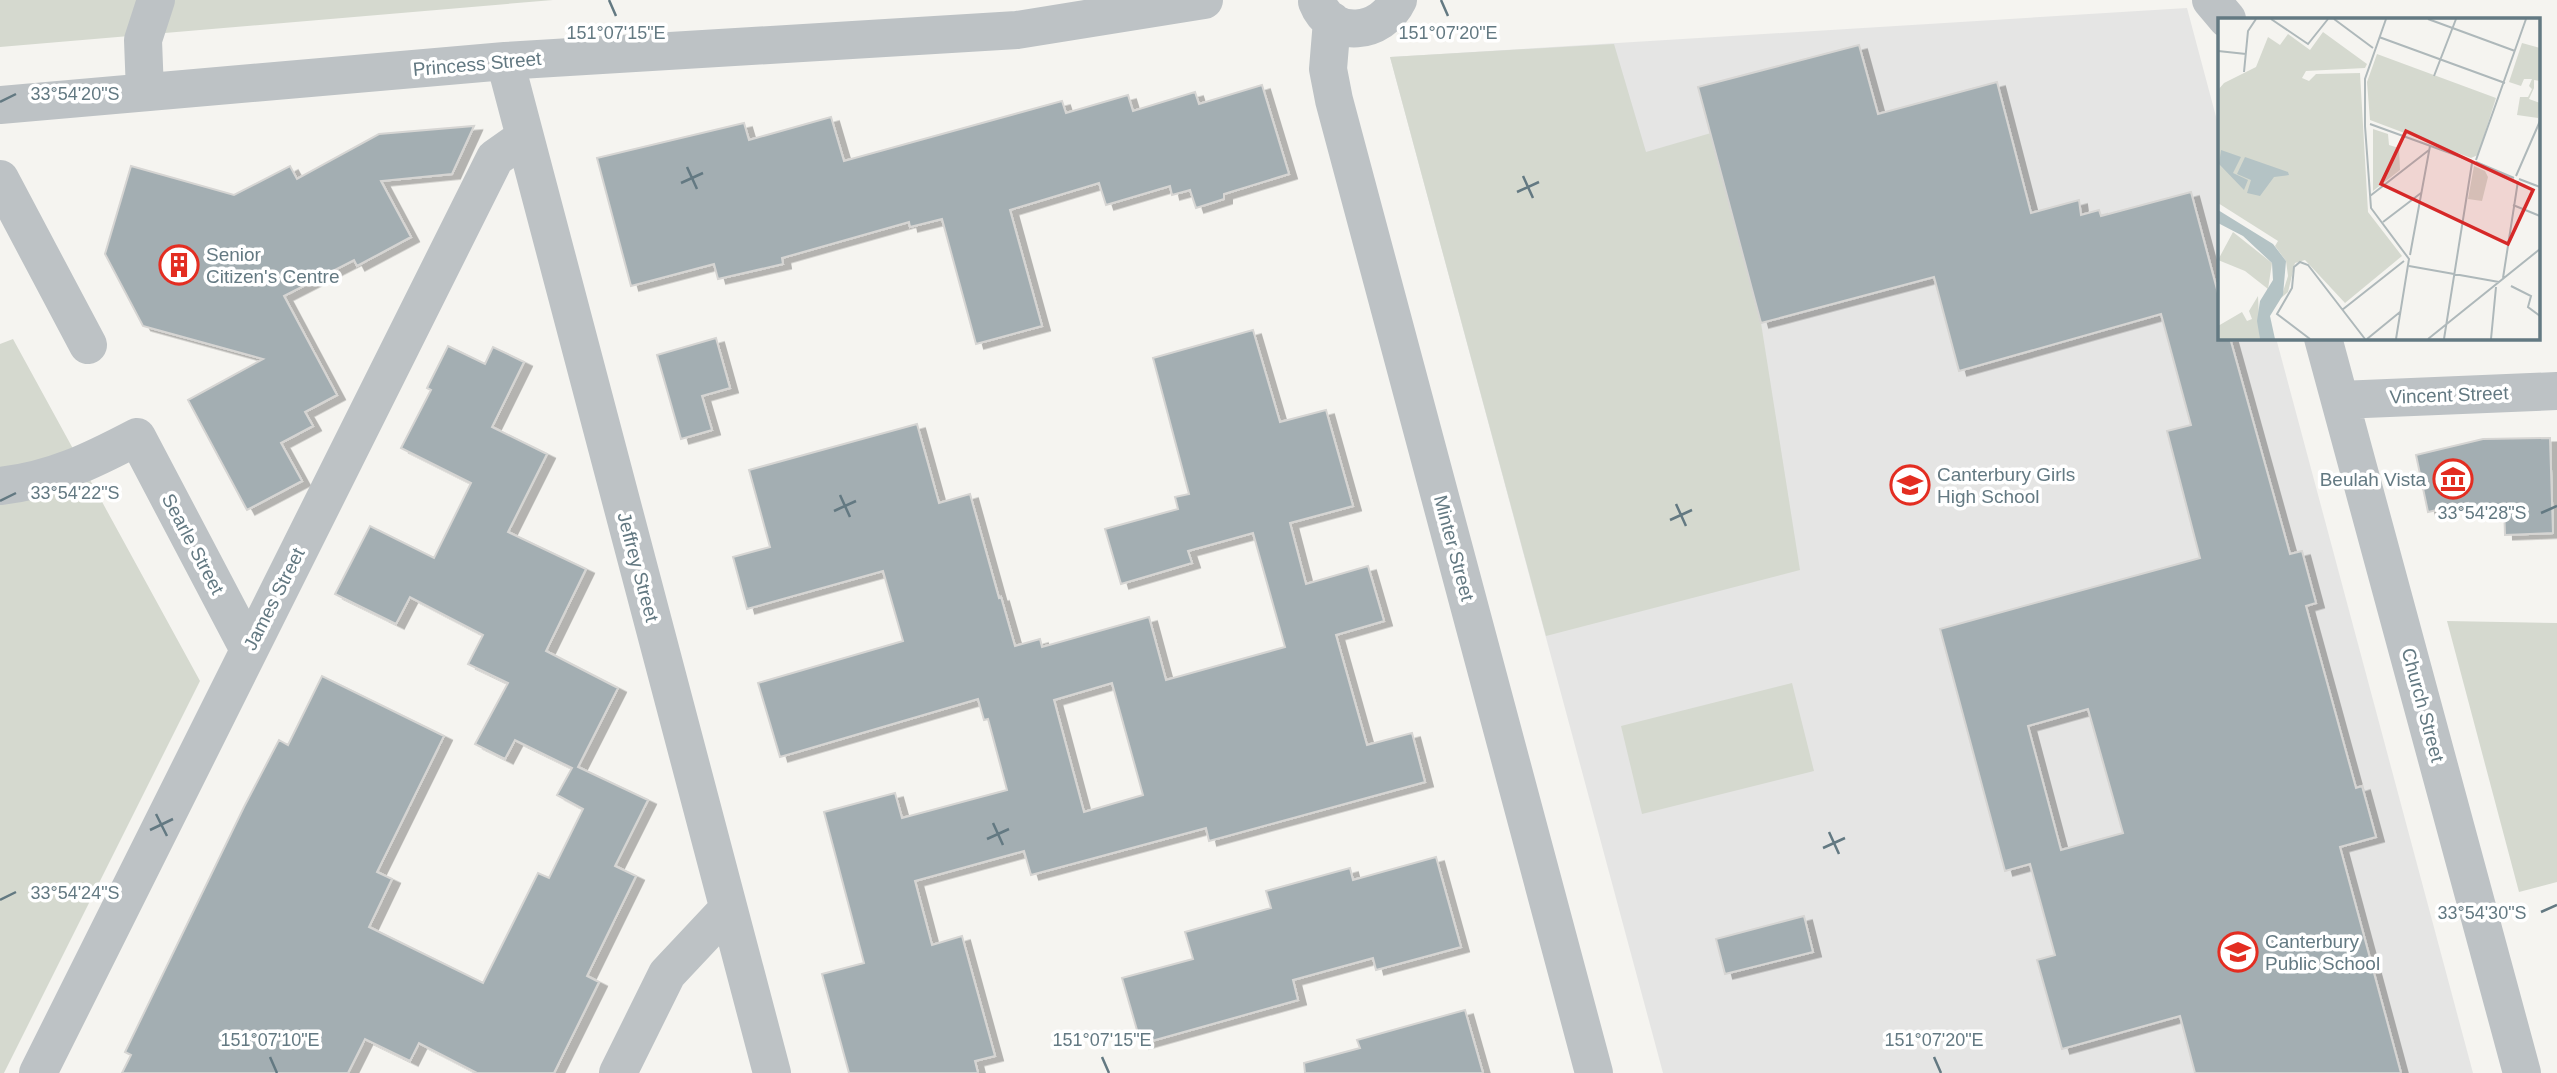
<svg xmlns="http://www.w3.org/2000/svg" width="2557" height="1073" font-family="Arial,sans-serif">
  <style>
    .built { fill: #e5e5e4 }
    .green { fill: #d5d9cf }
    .building { fill: #a3aeb2; stroke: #d6d5d3; stroke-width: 2; fill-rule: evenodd; filter: url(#shadow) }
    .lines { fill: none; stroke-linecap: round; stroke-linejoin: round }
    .minor { stroke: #bdc2c5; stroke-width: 38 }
    .ticks { fill: none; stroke: #637982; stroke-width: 2.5 }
    .labels { text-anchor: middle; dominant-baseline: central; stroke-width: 7; stroke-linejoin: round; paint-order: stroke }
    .street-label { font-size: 19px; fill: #637982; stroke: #fff }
    .poi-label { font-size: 19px; fill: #637982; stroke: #fff; text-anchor: start }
    .inset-road { fill: none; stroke: #aeb8ba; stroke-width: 2 }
    .view { fill: #d62828; fill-opacity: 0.15; stroke: #d62828; stroke-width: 3.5 }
    .inset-edge { fill: none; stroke: #637982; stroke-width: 3.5 }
    .ticks-label { font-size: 18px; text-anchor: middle; fill: #637982; stroke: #fff; stroke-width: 7; stroke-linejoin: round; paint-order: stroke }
  </style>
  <defs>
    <filter id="shadow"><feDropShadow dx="8" dy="4.5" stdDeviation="0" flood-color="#0004"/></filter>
  </defs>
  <rect width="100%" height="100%" fill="#f5f4f0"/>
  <path class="built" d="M2187,8L2219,128V338H2276L2473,1073H1663L1390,57Z"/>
  <path class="green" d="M0,0H553L0,47Z
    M1614,44L1646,152L1711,133L1761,323L1800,570L1546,636L1390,57Z
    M13,339L200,681L4,1073H0V344Z
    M2447,621L2557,623V882L2519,892Z
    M1792,683L1814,771L1642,814L1621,726Z"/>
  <path class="building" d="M1859,45L1878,114L1997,82L2031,213L2079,200L2081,215L2099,210L2101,216L2191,192L2219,297V338H2230L2290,554L2302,551L2316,603L2306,606L2356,788L2362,786L2376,837L2340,847L2401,1073H2195L2180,1016L2062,1049L2037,960L2055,955L2030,864L2005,871L1940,629L2200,558L2167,431L2191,425L2161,314L1959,371L1934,277L1761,323L1698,87ZM2088,709L2123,833L2061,850L2028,726Z
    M1262,85L1289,174L1224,194V199L1196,208L1190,190L1172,195L1170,186L1106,205L1099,183L1010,210L1042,326L976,344L942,219L910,227L909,222L782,258L783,264L718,279L714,264L631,286L597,158L744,123L749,140L831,117L844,161L1062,101L1066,113L1128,95L1133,111L1195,92L1199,104Z
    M474,126L452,174L381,181L411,237L357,266L354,260L284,296L337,395L305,412L313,426L281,443L302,481L247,510L188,400L263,359L143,326L105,254L131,166L234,195L290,166L297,179L379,134Z
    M1253,330L1280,422L1326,410L1353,506L1290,523L1306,584L1368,566L1384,621L1336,635L1367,745L1412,733L1425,782L1209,841L1206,828L1031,875L1024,851L915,881L932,945L962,936L995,1056L975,1061L978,1073H849L822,974L864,963L824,812L895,793L902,818L1007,790L988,719L984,720L978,699L780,757L758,683L903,641L883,571L747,609L733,557L770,547L749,470L917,424L939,503L970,494L999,598L1001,597L1015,646L1040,639L1042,647L1149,617L1166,680L1285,647L1253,533L1188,551L1192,563L1121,584L1105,529L1178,509L1175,497L1189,494L1153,358ZM1112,683L1143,795L1084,812L1054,700Z
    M716,338L730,388L702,396L712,430L681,439L657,355Z
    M448,346L485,364L493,347L524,362L492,427L547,454L508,532L586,569L546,651L618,688L578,767L648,800L615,866L636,876L587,976L599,982L554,1073H477L419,1043L410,1061L365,1039L348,1073H122L131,1055L125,1052L244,807L279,740L288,745L322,676L444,736L377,872L392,879L369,927L483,983L538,873L549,878L583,809L557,795L572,768L515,740L505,759L475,744L508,683L468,664L483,635L410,597L396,624L335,594L370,526L434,558L471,483L401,448L431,390L427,388Z
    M2550,438L2553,533L2505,535L2504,506L2470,513L2468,503L2428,512L2416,455L2483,439Z
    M1436,857L1461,947L1376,970L1373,958L1293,980L1298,1000L1141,1044L1122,978L1193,959L1185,932L1271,908L1266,891L1350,868L1353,880Z
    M1804,916L1813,952L1725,974L1716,939Z
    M1465,1010L1483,1073H1305L1304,1063L1360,1048L1357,1040Z"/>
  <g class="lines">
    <path class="minor" d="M2211,0L2227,19
      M1317,2C1332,41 1382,34 1398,0
      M1332,21L1328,69L1334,100L1594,1073
      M505,61L772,1073
      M145,92L143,40L156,0
      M0,105L505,61L1017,30L1204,0
      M0,179L88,345
      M2323,338L2522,1073
      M2340,400L2557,391
      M0,486C53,480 91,461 137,437L249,650
      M38,1073L495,158L525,137
      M618,1073L667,974L728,909"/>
  </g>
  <path class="ticks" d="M609,0L616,16M1441,0L1448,16M0,102L16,94M687,167L697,189M1523,176L1533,198M681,183L703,173M1517,192L1539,182M840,495L850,517M0,501L16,493M1676,504L1686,526M834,511L856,501M2541,513L2557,506M1670,520L1692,510M156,814L167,836M993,823L1003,845M150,830L173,819M1829,832L1839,854M987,839L1009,829M1823,848L1845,838M0,900L16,892M2541,912L2557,905M270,1057L277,1073M1102,1057L1109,1073M1934,1057L1941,1073"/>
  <defs>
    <g id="building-ring" transform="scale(2.0125)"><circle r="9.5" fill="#fff" stroke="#e32d21" stroke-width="1.5"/><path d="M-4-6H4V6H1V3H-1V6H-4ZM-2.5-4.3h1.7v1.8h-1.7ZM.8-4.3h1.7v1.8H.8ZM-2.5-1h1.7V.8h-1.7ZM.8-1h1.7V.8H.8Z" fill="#e32d21"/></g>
    <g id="museum-ring" transform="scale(2.0125)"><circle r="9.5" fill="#fff" stroke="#e32d21" stroke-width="1.5"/><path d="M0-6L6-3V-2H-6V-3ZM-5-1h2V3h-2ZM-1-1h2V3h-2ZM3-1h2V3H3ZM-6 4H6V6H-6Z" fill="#e32d21"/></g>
    <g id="school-ring" transform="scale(2.0125)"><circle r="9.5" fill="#fff" stroke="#e32d21" stroke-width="1.5"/><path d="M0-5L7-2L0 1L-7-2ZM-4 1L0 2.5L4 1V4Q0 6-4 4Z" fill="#e32d21"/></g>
  </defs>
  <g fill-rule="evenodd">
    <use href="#building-ring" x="179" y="265"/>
    <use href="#museum-ring" x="2453" y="479"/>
    <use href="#school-ring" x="1910" y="485"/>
    <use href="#school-ring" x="2238" y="952"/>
  </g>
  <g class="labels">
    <g class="street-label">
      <text transform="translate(477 64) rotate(-5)">Princess Street</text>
      <text transform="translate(2449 395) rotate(-2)">Vincent Street</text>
      <text transform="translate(193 544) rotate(62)">Searle Street</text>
      <text transform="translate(1454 548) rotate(75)">Minter Street</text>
      <text transform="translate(638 567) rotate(75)">Jeffrey Street</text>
      <text transform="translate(274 599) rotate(-63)">James Street</text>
      <text transform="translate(2423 705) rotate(75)">Church Street</text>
    </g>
    <g class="poi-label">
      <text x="206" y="254">Senior<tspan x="206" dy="22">Citizen's Centre</tspan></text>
      <text x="1937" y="474">Canterbury Girls<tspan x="1937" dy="22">High School</tspan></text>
      <text x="2426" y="479" text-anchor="end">Beulah Vista</text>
      <text x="2265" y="941">Canterbury<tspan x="2265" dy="22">Public School</tspan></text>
    </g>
  </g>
  <g transform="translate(2218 18)">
    <rect width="322" height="322" fill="#f5f4f0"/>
    <path d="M105,14L149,46L147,50L88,53L84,60L91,63L98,56L142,55L150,194L184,238L127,285L87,242L77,245L70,274L63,280L70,258L68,243L57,228L60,223L0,185V72L6,65L38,49L50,19L62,27L70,16L92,32ZM304,25L322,30V63L316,62V70L311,81L322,85L320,100L299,97L302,79H310L314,71L311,68L314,61H306L303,68L291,64ZM159,36L278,80L260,137L253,140L152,102L149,64ZM155,111L170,116L171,127L181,130L182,152L155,173ZM256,148L267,153L270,159L264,183L250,181ZM15,214L54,245L50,271L27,253L0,242ZM40,278L42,321H0V308L24,294L29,303L34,301L31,293Z" fill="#d5d9cf"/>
    <path d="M3,132L23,139L15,155L30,162L26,172L1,146ZM27,139L70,154L71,157L56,159L42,178L29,175L33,162L19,156ZM0,192L55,226L68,243L65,277L52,298L57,321H42L39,303L42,283L55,262L54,245L25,218L0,205Z" fill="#b4c3c5"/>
    <path class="inset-road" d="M53,1L90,26L110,1M116,1L155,30M168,1L147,61V108L153,190L191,241L178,321M210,1L297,33M161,19L287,65M0,33L28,36M26,54L30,13L38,1M216,58L238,1M152,106L254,143M258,142L308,1M258,144L296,160M298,158L322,103M301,161L322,169M152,178L211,132M295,187L322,198M165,204L203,175M192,237L212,128M191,248L281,264M285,260L300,163M293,268L313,278L310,289L322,298M124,292L186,243M92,321L59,296L74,270L76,249L82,244L90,247L147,321M149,321L182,294M210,321L322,231M226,321L254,145M273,321L278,269"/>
    <path class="view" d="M188,113L315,172L290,226L163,166Z"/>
    <rect width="322" height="322" class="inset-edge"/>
  </g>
  <g class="ticks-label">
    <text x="616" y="39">151°07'15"E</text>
    <text x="1448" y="39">151°07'20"E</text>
    <text x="75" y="100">33°54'20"S</text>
    <text x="75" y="499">33°54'22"S</text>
    <text x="2482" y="519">33°54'28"S</text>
    <text x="75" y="899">33°54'24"S</text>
    <text x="2482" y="919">33°54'30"S</text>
    <text x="270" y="1046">151°07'10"E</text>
    <text x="1102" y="1046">151°07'15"E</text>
    <text x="1934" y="1046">151°07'20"E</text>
  </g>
</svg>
